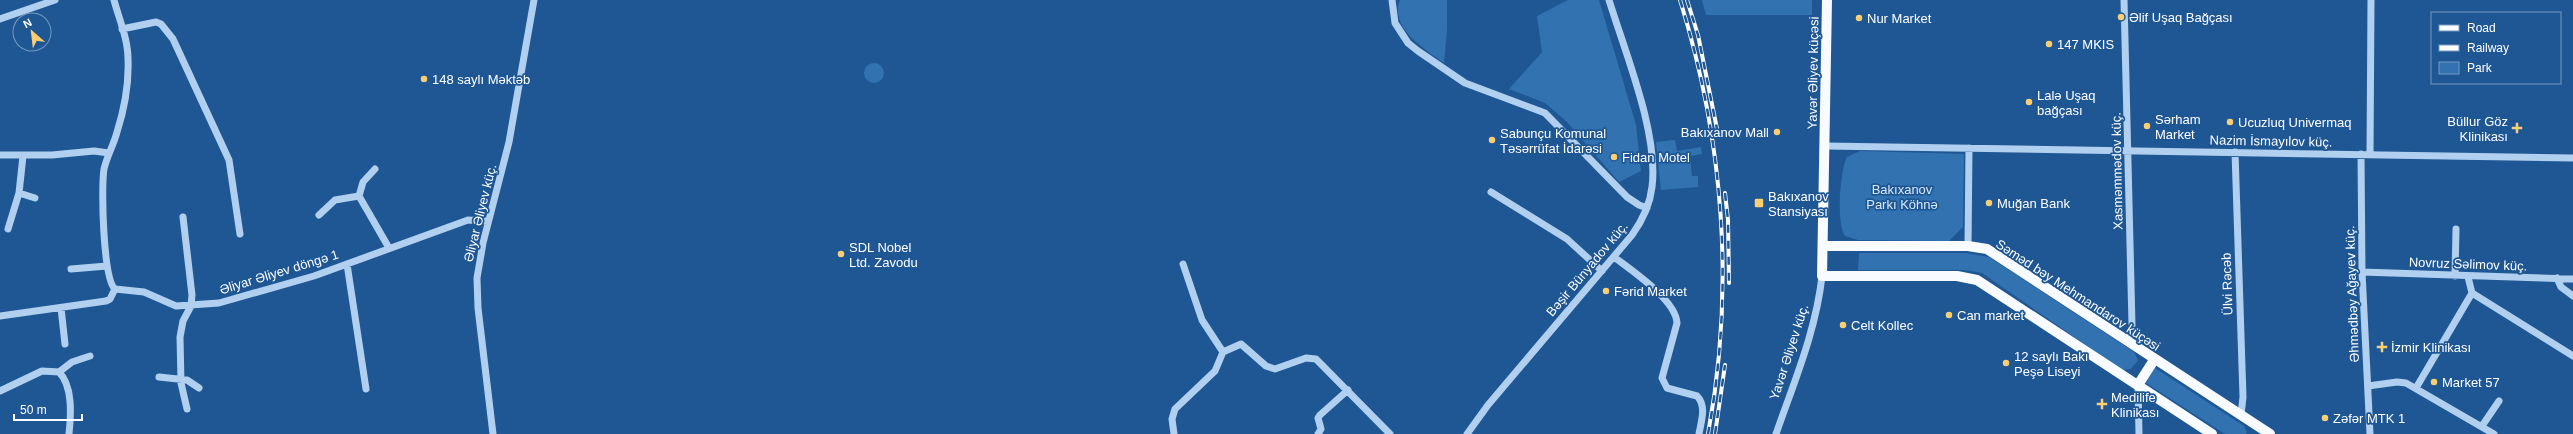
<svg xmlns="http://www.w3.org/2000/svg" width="2573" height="434" font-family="Arial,sans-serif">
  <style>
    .green { fill: #3272b1 }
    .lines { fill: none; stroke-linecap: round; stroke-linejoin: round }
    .minor { stroke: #b1cfee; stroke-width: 7 }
    .major { stroke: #f8fbff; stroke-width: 10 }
    .rail-casing { stroke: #fff; stroke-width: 4 }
    .rail { stroke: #1e5794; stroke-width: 2.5; stroke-dasharray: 8; stroke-linecap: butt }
    .poi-dot { fill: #fdce71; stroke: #1e5794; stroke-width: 1.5 }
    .labels { text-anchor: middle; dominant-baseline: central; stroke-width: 3.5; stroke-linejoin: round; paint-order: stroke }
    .poi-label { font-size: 13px; fill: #fff; stroke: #1e5794; text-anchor: start }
    .street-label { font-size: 13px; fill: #fff; stroke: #1e5794 }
    .park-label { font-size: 13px; fill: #d7e9fa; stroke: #1e5794 }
  </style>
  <rect width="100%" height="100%" fill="#1e5794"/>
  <path class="green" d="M1400,0H1447V30L1444,63C1425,49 1389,28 1400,0Z
    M1568,0H1599L1636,125L1641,171L1619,182L1567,122L1545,103L1509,89L1542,52L1537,16Z
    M1702,0H1812V15H1706Z
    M864 73a10 10 0 1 1 20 0a10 10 0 1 1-20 0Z
    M1675,140L1677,151L1701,147L1702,154L1690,156L1692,176H1698V187L1661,190L1656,142Z
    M1860,151L1964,154L1963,227L1949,241L1858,240L1845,236C1836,223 1840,171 1847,157Z
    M1859,253H1966L1989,257L2134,352L2138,360L2131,369L2122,370L1982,273L1965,270H1858Z
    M2155,368L2244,426L2247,432L2246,434H2225L2146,383Z"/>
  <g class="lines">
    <path class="minor" d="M114,0C119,19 128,39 128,59C129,82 124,110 117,132C114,144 107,156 104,169C101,187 103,279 115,289L144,292L176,306L219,303L314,276L468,220L488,221
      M1392,0L1395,23L1408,43L1418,51L1465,83L1545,113L1627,197L1639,205L1647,208
      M2124,0L2132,325L2127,342
      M0,19L55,0
      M122,29L156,22L161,24L173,39L229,160L240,234
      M1825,146L2573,158
      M2235,152L2243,397L2241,415
      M2361,154L2362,272L2370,434
      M2370,154L2371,0
      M0,155H52L94,151L109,153
      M375,169L363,182L359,196L389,248
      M1491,192L1567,239L1602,271
      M19,193L35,198
      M319,215L335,200L359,196
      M183,217L192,295L191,306L183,321L180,337L181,383L187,409
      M8,229L19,193L23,156
      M1968,246L1969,148
      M1614,257C1631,270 1676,300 1677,323L1662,378L1667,388L1697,396C1707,406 1701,422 1699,434
      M347,264L366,389
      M1183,264L1202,320L1223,352
      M71,269L107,266
      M2362,272L2573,279
      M2455,276L2456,229
      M2557,278L2561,287L2573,296
      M2472,293L2573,356
      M61,308L65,344
      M0,316L106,301L110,299L115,289
      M59,372L72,362L90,356
      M159,377L187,380L199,388
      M2138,385L2139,434
      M2368,386L2397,382L2406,383L2494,434
      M2416,388L2472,293L2468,277
      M0,391L42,371L59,372C73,386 71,415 69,434
      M2482,426L2499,401
      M493,434L478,308L477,278L483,243L509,142L534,0
      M1174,434L1172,419L1175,409L1215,371L1223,352L1241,344L1266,366L1275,369L1306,358L1316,359L1390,434
      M1318,434L1321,429L1318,418L1320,415L1348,390
      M1467,434L1488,405L1632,235C1642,221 1650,205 1652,187C1659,134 1625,52 1609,0
      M1776,434C1794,382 1816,331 1822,276"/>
    <path class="major" d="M1827,0L1822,276H1957L1977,280L2212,434
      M1824,246H1968L1987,249L2270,434
      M2138,385L2154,360"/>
    <g class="rail-casing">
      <path id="rail" d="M1680,0C1724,141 1735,289 1708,434
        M1687,0L1698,35L1718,134
        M1725,193L1728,220L1729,283
        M1715,434L1725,365"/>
    </g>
    <use href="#rail" class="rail"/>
  </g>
  <g class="poi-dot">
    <circle cx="2121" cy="17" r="4"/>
    <circle cx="1859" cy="18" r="4"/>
    <circle cx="2049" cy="44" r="4"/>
    <circle cx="424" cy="79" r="4"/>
    <circle cx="2029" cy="102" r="4"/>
    <circle cx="2230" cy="122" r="4"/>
    <circle cx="2147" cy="126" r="4"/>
    <path d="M2515 122h4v4h4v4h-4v4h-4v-4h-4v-4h4z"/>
    <circle cx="1777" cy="132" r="4"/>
    <circle cx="1492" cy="140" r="4"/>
    <circle cx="1614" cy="157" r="4"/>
    <rect x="1754" y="198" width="10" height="10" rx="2"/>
    <circle cx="1989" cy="203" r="4"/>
    <circle cx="841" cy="254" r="4"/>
    <circle cx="1606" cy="291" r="4"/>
    <circle cx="1949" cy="315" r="4"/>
    <circle cx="1843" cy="325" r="4"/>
    <path d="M2380 341h4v4h4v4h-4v4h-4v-4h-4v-4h4z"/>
    <circle cx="2006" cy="363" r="4"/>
    <circle cx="2434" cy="382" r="4"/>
    <path d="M2100 398h4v4h4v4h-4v4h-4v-4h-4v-4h4z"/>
    <circle cx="2325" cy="418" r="4"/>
  </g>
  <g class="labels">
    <g class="poi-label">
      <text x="2129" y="17">Əlif Uşaq Bağçası</text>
      <text x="1867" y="18">Nur Market</text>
      <text x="2057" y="44">147 MKIS</text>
      <text x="432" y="79">148 saylı Məktəb</text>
      <text x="2037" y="95">Lalə Uşaq<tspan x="2037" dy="15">bağçası</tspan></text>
      <text x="2155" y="119">Sərham<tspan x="2155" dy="15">Market</tspan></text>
      <text x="2508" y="121" text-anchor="end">Büllur Göz<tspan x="2508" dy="15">Klinikası</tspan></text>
      <text x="2238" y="122">Ucuzluq Univermaq</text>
      <text x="1769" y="132" text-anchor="end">Bakıxanov Mall</text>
      <text x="1500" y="133">Sabunçu Komunal<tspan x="1500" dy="15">Təsərrüfat İdarəsi</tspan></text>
      <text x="1622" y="157">Fidan Motel</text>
      <text x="1768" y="196">Bakıxanov<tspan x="1768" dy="15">Stansiyası</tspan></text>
      <text x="1997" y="203">Muğan Bank</text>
      <text x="849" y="247">SDL Nobel<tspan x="849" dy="15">Ltd. Zavodu</tspan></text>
      <text x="1614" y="291">Fərid Market</text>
      <text x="1957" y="315">Can market</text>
      <text x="1851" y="325">Celt Kollec</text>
      <text x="2391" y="347">İzmir Klinikası</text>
      <text x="2014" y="356">12 saylı Bakı<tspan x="2014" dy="15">Peşə Liseyi</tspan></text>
      <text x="2442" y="382">Market 57</text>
      <text x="2111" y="397">Medilife<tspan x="2111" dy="15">Klinikası</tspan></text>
      <text x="2333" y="418">Zəfər MTK 1</text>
    </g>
    <g class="street-label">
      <text transform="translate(1813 73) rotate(-89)">Yavər Əliyev küçəsi</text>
      <text transform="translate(2271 141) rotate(1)">Nazim İsmayılov küç.</text>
      <text transform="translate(2117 171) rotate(-91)">Xasməmmədov küç.</text>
      <text transform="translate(480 213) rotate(-76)">Əliyar Əliyev küç.</text>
      <text transform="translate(2468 264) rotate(2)">Novruz Səlimov küç.</text>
      <text transform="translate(1587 269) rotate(-50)">Bəşir Bünyadov küç.</text>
      <text transform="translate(279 272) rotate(-17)">Əliyar Əliyev döngə 1</text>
      <text transform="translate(2227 284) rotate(-92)">Ülvi Rəcəb</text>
      <text transform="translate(2352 294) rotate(-92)">Əhmədbəy Ağayev küç.</text>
      <text transform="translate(2078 295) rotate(33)">Səməd bəy Mehmandarov küçəsi</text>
      <text transform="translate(1789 352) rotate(-72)">Yavər Əliyev küç.</text>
    </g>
    <g class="park-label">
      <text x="1902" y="189">Bakıxanov<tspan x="1902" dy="15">Parkı Köhnə</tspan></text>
    </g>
  </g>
  <rect x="2431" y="12" width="130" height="72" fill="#1e5794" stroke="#789abf"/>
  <rect x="2439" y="25" width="20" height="6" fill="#f8fbff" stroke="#789abf"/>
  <text x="2467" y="32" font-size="12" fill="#ffffff">Road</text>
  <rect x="2439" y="45" width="20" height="6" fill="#ffffff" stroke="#789abf"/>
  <text x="2467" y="52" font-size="12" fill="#ffffff">Railway</text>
  <rect x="2439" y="62" width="20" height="12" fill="#3272b1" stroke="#789abf"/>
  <text x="2467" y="72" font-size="12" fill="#ffffff">Park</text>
  <g transform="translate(32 32) rotate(332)"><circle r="19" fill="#1e5794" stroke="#789abf"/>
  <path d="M0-3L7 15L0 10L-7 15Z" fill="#fdce71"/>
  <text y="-6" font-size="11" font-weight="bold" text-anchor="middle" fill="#ffffff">N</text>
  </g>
  <path d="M14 414v6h68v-6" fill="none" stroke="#ffffff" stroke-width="2"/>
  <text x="20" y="414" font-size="12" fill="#ffffff" stroke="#1e5794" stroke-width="3" paint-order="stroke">50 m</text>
</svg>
